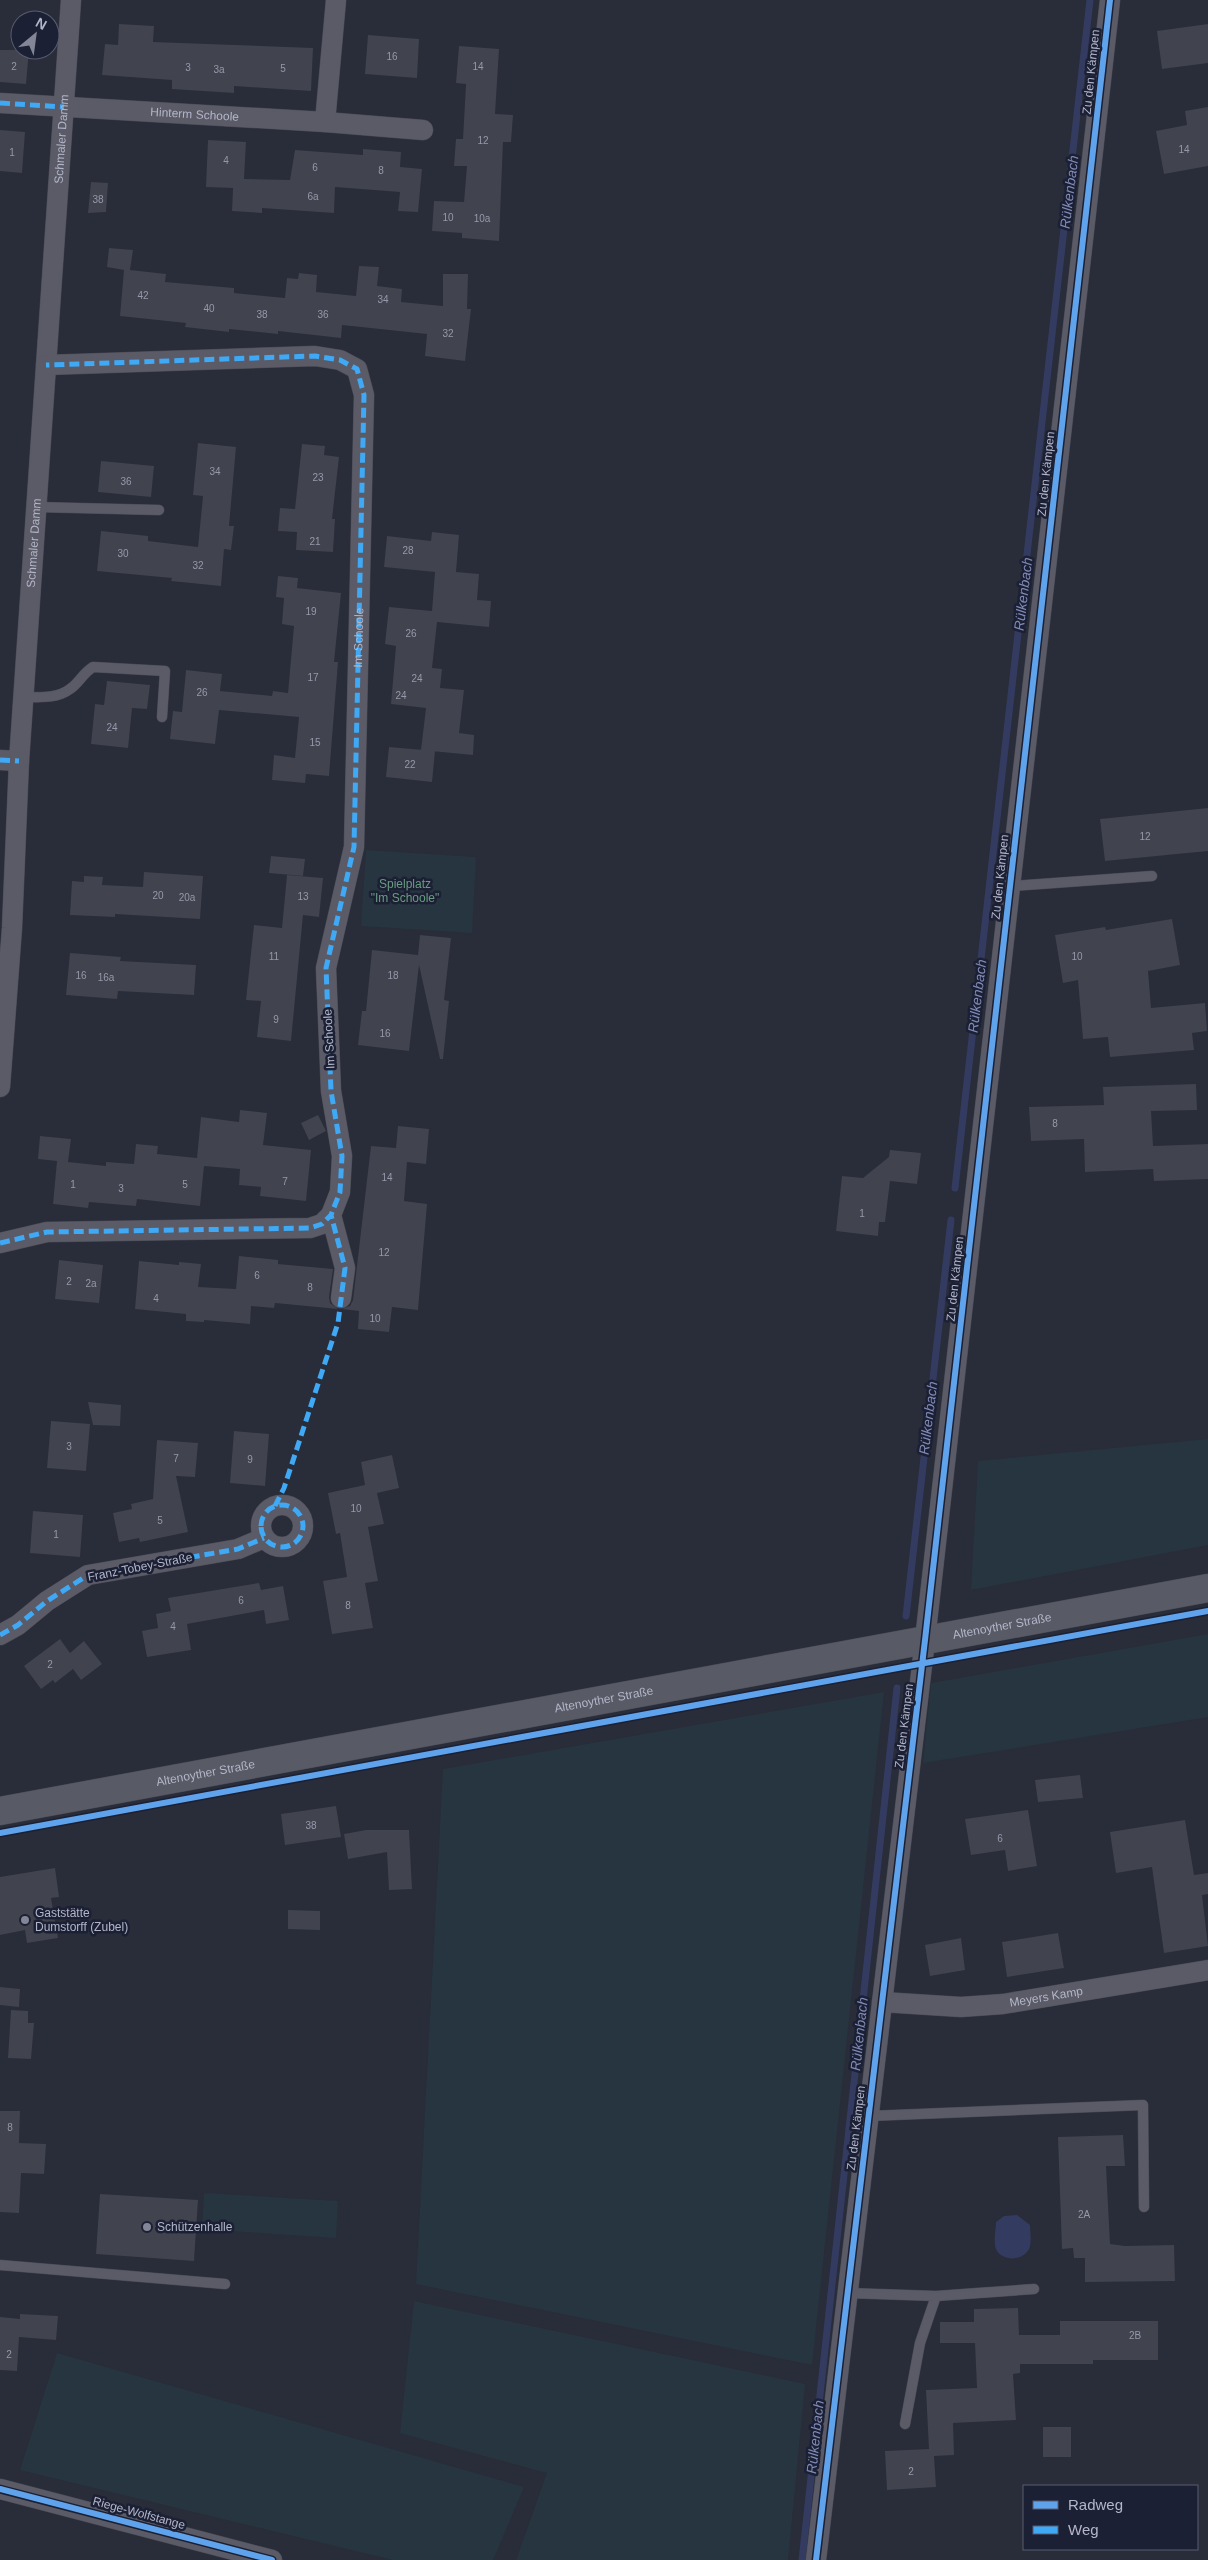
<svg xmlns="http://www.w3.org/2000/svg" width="1208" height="2560" font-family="Arial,sans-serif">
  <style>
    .green { fill: #26353f }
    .water { fill: #343b60 }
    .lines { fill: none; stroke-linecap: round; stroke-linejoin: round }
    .stream { stroke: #343b60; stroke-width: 7 }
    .building { fill: #41434e }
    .service-casing { stroke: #464852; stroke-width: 11 }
    .minor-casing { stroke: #464852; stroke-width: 21 }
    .secondary-casing { stroke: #464852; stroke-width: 29 }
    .service { stroke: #5a5b66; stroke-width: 10 }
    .minor { stroke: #5a5b66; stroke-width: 20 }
    .secondary { stroke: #585a65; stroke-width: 28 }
    .quiet { stroke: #3fa9f5; stroke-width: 5; stroke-dasharray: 10 5; stroke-linecap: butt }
    .cycleway-casing { stroke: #1c2034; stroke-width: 9 }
    .cycleway { stroke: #60a3ed; stroke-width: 6 }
    .poi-dot { fill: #838697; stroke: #1c2034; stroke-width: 2 }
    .labels { text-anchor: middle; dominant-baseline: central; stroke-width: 5; stroke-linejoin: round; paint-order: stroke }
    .number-label { font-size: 10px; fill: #9699ab }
    .street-label { font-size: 12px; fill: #b3b6ca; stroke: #1c2034 }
    .park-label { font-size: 12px; fill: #699c81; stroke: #1c2034 }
    .poi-label { font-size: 12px; fill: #b3b6ca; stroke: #1c2034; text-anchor: start }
    .water-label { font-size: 14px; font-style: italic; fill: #818bb7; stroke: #1c2034 }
  </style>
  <rect width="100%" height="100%" fill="#292c39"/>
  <path class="green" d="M366,850L476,857L472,933L361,926Z
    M1208,1439V1545L971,1590L978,1461Z
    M1208,1634V1717L923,1763L931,1683Z
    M884,1692L812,2365L416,2284L443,1769Z
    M204,2193L338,2201L336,2238L202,2229Z
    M414,2301L805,2384L788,2560H516L547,2473L400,2433Z
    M57,2353L524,2487L493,2560H393L20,2470Z"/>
  <path class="water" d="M1017,2215L1030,2225C1030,2232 1032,2243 1029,2249C1023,2261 1002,2262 996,2249C993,2241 996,2230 996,2222L1004,2216Z"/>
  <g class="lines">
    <path class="stream" d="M955,1188L1090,0
      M906,1616L951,1220
      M802,2560L897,1688"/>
  </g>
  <path class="building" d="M119,24L154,26L153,42L313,48L311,91L234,86V93L172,89V80L102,75L105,44L118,45Z
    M1208,24V63L1162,69L1157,31Z
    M368,35L419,39L417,78L365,74Z
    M459,46L499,49L495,114L513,115L511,142H503L499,241L462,238V233L432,231L434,201L464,202L467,166H454L456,139H463L466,84L456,83Z
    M0,50H29L26,84L0,82Z
    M1208,107V166L1164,174L1156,131L1187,125L1185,111Z
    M0,130L25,132L22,173L0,171Z
    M208,140L246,142L244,179L290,180L295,150L363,155V149L401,152L400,167L422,169L418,212L398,211L400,192L335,187L334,213L262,208V213L232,211L233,188L206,187Z
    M91,182L108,183L106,212L88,213Z
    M109,248L133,250L130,270L166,274L165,282L234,288V293L285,298L287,278L298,279L299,273L317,275L316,292L356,296L359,266L379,267L377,286L402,289L401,302L443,306V274H468L467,309H471L465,361L425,356L427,334L342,325L341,338L278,331V334L229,329V332L185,327L186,323L120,316L124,270L107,267Z
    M198,443L236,447L229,526H234L231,550L224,549L221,586L171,581L172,578L97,571L101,531L148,536V541L198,547L203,496L193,495Z
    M302,444L325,446L324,455L339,457L332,519H335L333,552L296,550L297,532L278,531L280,508L295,509Z
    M101,461L154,466L151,497L98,492Z
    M432,532L459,535L456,572L479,574L477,600L491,601L489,627L437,622L432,668L442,669L440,688L464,690L459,733L474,735L473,755L421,750L426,708L391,704L396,646L385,644L389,607L432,611L435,572L384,567L387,536L431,541Z
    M278,576L298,578L297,588L341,593L334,662H338L329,776L306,774L305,783L272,780L274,755L295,758L299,717L219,710L215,744L170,739L173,711L182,712L186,670L222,674L220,691L272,696L273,691L288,693L294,626L282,624L284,598L276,597Z
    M107,681L150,685L147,709L132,708L128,748L91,744L95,704L104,705Z
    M389,747L435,751L432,782L386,777Z
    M1208,808V851L1105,861L1100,819Z
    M271,856L305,859L303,876L269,873Z
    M144,872L203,876L200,919L115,914V917L70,915L72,881L84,882V876L103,877L102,885L143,887Z
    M287,875L323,878L319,917L303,915L291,1041L257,1037L261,1001L246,1000L254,925L282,928Z
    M1172,919L1180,965L1148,971L1151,1008L1205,1003L1207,1031L1192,1033L1194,1050L1110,1057L1108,1037L1083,1039L1078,980L1063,983L1055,935L1105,927L1106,930Z
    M420,935L451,938L444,1000L449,1001L443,1059H440L419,965L409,1051L358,1045L362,1011H366L372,950L418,955Z
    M70,953L121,957L120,961L196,965L194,995L118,991L117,999L66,995Z
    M1196,1084L1197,1110L1151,1111L1153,1146L1208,1144V1179L1154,1181L1153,1169L1085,1172L1084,1139L1031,1141L1029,1107L1104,1105L1103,1087Z
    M240,1110L267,1113L263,1145L311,1150L306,1201L260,1196L261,1187L239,1185L240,1169L204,1166L200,1206L137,1199L136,1206L89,1202L88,1208L53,1204L57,1161L38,1159L40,1136L71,1139L68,1162L106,1166V1162L134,1164L136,1144L158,1146L157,1154L197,1158L201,1117L239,1122Z
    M318,1115L326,1131L309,1140L301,1123Z
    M398,1126L429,1129L426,1164L407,1162L404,1201L427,1204L418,1310L392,1307L389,1332L358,1329L359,1311L342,1309L350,1306L353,1300L371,1146L396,1148Z
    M890,1150L921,1153L917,1184L890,1181L885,1222H879L878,1236L836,1231L842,1176L863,1178L889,1157Z
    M239,1256L278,1260V1264L333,1269L329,1297L330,1303L338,1309L275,1303L274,1308L251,1306L250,1324L204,1320V1322L186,1321V1314L135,1309L139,1261L179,1265V1262L201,1264L198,1287L236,1289Z
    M59,1260L103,1265L99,1303L55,1299Z
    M88,1402L121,1405L120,1426L93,1425Z
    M51,1421L90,1424L86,1471L47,1468Z
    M234,1431L269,1434L265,1486L230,1483Z
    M157,1440L198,1443L195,1477L176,1476L188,1532L140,1542L139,1538L119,1542L113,1513L132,1509L131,1504L153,1499Z
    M392,1455L399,1488L377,1493L384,1524L368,1527L378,1581L365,1583L373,1628L332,1634L323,1581L347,1577L340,1533L336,1534L328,1493L365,1485L361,1462Z
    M33,1511L83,1515L80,1557L30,1553Z
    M259,1583L261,1590L283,1586L289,1620L266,1624L264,1610L187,1624L191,1650L147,1657L142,1631L158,1628L156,1614L171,1611L168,1598Z
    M60,1639L70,1653L84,1641L102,1664L81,1680L73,1669L55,1683L53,1680L41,1689L24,1666Z
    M1080,1775L1083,1798L1038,1802L1035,1780Z
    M336,1806L341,1837L285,1845L281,1814Z
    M1028,1810L1037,1866L1008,1871L1005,1850L971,1855L965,1819Z
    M1185,1820L1194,1875L1208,1873V1894L1202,1895L1208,1946L1164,1953L1152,1867L1116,1873L1110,1832Z
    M366,1830H409L412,1889L389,1890L387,1852L348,1859L344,1834Z
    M55,1868L59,1897L51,1898L58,1938L27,1943L25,1930L0,1935V1877Z
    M288,1910L320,1911V1930L288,1929Z
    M1058,1933L1064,1968L1007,1977L1002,1942Z
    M961,1938L965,1970L930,1976L925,1945Z
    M0,1987L20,1989L19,2007L0,2005Z
    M11,2010L28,2011V2023H34L31,2059L8,2058Z
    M0,2111H20L19,2143L46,2144L44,2174L21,2173L19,2213L0,2212Z
    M1123,2135L1125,2166H1106L1110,2244L1125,2246L1174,2245L1175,2281L1085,2282V2258H1074L1073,2248L1062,2249L1058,2137Z
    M100,2194L198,2200L194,2261L96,2254Z
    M1018,2308L1019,2335H1060V2321H1158V2360H1093V2364H1020V2373L1013,2374L1016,2420L953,2423L954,2455L934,2456L936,2487L887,2490L885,2451L929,2449L926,2390L977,2388L975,2343H940V2322H974V2309Z
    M20,2314L58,2316L56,2340L19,2337L17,2371L0,2370V2317L20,2319Z
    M1043,2427H1071V2457H1043Z"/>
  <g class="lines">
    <g class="service-casing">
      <path id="service" d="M36,507L159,510
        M24,697C39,697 57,699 70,689C79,683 83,673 93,667L165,671L162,717
        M1011,886L1152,876
        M869,2116L1143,2105L1144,2207
        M0,2265L225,2284
        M847,2293L936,2296L1034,2289
        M905,2424L920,2343L936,2296"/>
    </g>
    <g class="minor-casing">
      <g id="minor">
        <path id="s1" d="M0,103L325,122L423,130"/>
        <path d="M325,122L336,0"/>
        <path d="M0,760L19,761"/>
        <path id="s2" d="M0,1087L12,928L19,761L71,0"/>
        <path d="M331,1215L345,1268L341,1298"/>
        <path id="s3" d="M0,1243L47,1232L310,1228L322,1224L331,1215L340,1192L342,1156L331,1091L326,968L354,847L364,395L357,369L340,360L315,356L46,365"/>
        <circle cx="282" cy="1526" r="21"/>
        <path d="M0,1635L18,1625L47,1601L88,1575L238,1549L264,1538"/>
        <path id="s4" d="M882,2002L961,2007L1003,2004L1208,1970"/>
        <path d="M0,2489L272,2560"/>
        <path d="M816,2560L925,1640L1110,0"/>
      </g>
    </g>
    <g class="secondary-casing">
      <g id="secondary">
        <path id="s5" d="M0,1811L1208,1588"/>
      </g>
    </g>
    <use href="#service" class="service"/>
    <use href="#minor" class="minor"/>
    <use href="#secondary" class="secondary"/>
    <path class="quiet" d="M0,103L64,107
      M0,760L19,761
      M0,1243L47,1232L310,1228L322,1224L331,1215L340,1192L342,1156L331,1091L326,968L354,847L364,395L357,369L340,360L315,356L46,365
      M261 1526a21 21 0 1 1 42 0a21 21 0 1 1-42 0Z
      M275,1506L284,1488L338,1323L345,1268L331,1215
      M0,1635L18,1625L47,1601L88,1575L238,1549L264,1538"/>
    <g class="cycleway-casing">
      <path id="cycleway" d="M0,1833L1208,1611
        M0,2489L272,2560
        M816,2560L925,1640L1110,0"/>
    </g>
    <use href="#cycleway" class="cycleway"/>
  </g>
  <g class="poi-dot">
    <circle cx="25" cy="1920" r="5"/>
    <circle cx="147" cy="2227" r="5"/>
  </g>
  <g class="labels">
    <g class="number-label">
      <text x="392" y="56">16</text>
      <text x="14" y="66">2</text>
      <text x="478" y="66">14</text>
      <text x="188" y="67">3</text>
      <text x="283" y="68">5</text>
      <text x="219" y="69">3a</text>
      <text x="483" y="140">12</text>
      <text x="1184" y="149">14</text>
      <text x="12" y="152">1</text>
      <text x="226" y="160">4</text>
      <text x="315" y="167">6</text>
      <text x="381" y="170">8</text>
      <text x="313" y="196">6a</text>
      <text x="98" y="199">38</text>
      <text x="448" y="217">10</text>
      <text x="482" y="218">10a</text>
      <text x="143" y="295">42</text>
      <text x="383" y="299">34</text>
      <text x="209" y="308">40</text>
      <text x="262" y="314">38</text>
      <text x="323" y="314">36</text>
      <text x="448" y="333">32</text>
      <text x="215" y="471">34</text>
      <text x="318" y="477">23</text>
      <text x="126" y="481">36</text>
      <text x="315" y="541">21</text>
      <text x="408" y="550">28</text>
      <text x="123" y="553">30</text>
      <text x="198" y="565">32</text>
      <text x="311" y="611">19</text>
      <text x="411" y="633">26</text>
      <text x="313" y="677">17</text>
      <text x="417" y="678">24</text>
      <text x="202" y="692">26</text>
      <text x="401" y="695">24</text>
      <text x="112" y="727">24</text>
      <text x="315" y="742">15</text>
      <text x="410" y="764">22</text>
      <text x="1145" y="836">12</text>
      <text x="158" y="895">20</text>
      <text x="303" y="896">13</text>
      <text x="187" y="897">20a</text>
      <text x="274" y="956">11</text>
      <text x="1077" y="956">10</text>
      <text x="81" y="975">16</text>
      <text x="393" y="975">18</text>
      <text x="106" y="977">16a</text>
      <text x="276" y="1019">9</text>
      <text x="385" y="1033">16</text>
      <text x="1055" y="1123">8</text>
      <text x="387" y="1177">14</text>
      <text x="285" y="1181">7</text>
      <text x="73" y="1184">1</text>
      <text x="185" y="1184">5</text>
      <text x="121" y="1188">3</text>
      <text x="862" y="1213">1</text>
      <text x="384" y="1252">12</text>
      <text x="257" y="1275">6</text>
      <text x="69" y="1281">2</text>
      <text x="91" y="1283">2a</text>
      <text x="310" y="1287">8</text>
      <text x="156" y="1298">4</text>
      <text x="375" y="1318">10</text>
      <text x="69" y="1446">3</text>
      <text x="176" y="1458">7</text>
      <text x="250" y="1459">9</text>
      <text x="356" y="1508">10</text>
      <text x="160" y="1520">5</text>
      <text x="56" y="1534">1</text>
      <text x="241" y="1600">6</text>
      <text x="348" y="1605">8</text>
      <text x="173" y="1626">4</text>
      <text x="50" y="1664">2</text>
      <text x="311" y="1825">38</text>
      <text x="1000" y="1838">6</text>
      <text x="10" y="2127">8</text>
      <text x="1084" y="2214">2A</text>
      <text x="1135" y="2335">2B</text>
      <text x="9" y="2354">2</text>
      <text x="911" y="2471">2</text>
    </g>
    <g class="street-label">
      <text transform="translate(1091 72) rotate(-84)">Zu den Kämpen</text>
      <text stroke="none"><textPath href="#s1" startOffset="195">Hinterm Schoole</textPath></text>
      <text stroke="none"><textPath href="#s2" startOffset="950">Schmaler Damm</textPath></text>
      <text transform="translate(1046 474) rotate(-84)">Zu den Kämpen</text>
      <text stroke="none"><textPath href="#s2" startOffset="545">Schmaler Damm</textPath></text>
      <text stroke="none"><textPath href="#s3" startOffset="920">Im Schoole</textPath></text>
      <text transform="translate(1000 877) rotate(-84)">Zu den Kämpen</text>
      <text transform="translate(329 1039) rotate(-93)">Im Schoole</text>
      <text transform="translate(955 1279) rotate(-84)">Zu den Kämpen</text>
      <text transform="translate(140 1567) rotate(-11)">Franz-Tobey-Straße</text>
      <text stroke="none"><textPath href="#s5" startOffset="1019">Altenoyther Straße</textPath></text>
      <text stroke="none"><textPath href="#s5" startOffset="614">Altenoyther Straße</textPath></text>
      <text transform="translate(904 1726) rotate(-83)">Zu den Kämpen</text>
      <text stroke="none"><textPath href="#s5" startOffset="209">Altenoyther Straße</textPath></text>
      <text stroke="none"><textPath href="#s4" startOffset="165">Meyers Kamp</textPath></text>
      <text transform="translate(856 2128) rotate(-83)">Zu den Kämpen</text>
      <text transform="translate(139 2513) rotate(15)">Riege-Wolfstange</text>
    </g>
    <g class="park-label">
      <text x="405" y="884">Spielplatz<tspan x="405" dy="14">"Im Schoole"</tspan></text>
    </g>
    <g class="poi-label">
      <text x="35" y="1913">Gaststätte<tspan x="35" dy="14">Dumstorff (Zubel)</tspan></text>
      <text x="157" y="2227">Schützenhalle</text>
    </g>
    <g class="water-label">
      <text transform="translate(1069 192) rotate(-83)">Rülkenbach</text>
      <text transform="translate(1023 594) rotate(-83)">Rülkenbach</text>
      <text transform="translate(977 996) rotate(-83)">Rülkenbach</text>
      <text transform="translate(928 1418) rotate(-83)">Rülkenbach</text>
      <text transform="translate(859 2034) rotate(-84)">Rülkenbach</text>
      <text transform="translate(815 2437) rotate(-84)">Rülkenbach</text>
    </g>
  </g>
  <rect x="1023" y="2485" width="175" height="65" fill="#1c2034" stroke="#585c70"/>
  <rect x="1033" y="2501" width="25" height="8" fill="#60a3ed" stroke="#585c70"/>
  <text x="1068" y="2510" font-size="15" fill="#b3b6ca">Radweg</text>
  <rect x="1033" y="2526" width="25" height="8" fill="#3fa9f5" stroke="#585c70"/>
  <text x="1068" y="2535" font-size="15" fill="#b3b6ca">Weg</text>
  <g transform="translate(35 35) rotate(29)"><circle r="24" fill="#1c2034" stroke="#585c70"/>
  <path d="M0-4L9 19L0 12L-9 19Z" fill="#838697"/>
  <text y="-8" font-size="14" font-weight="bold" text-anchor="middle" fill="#b3b6ca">N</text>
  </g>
</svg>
